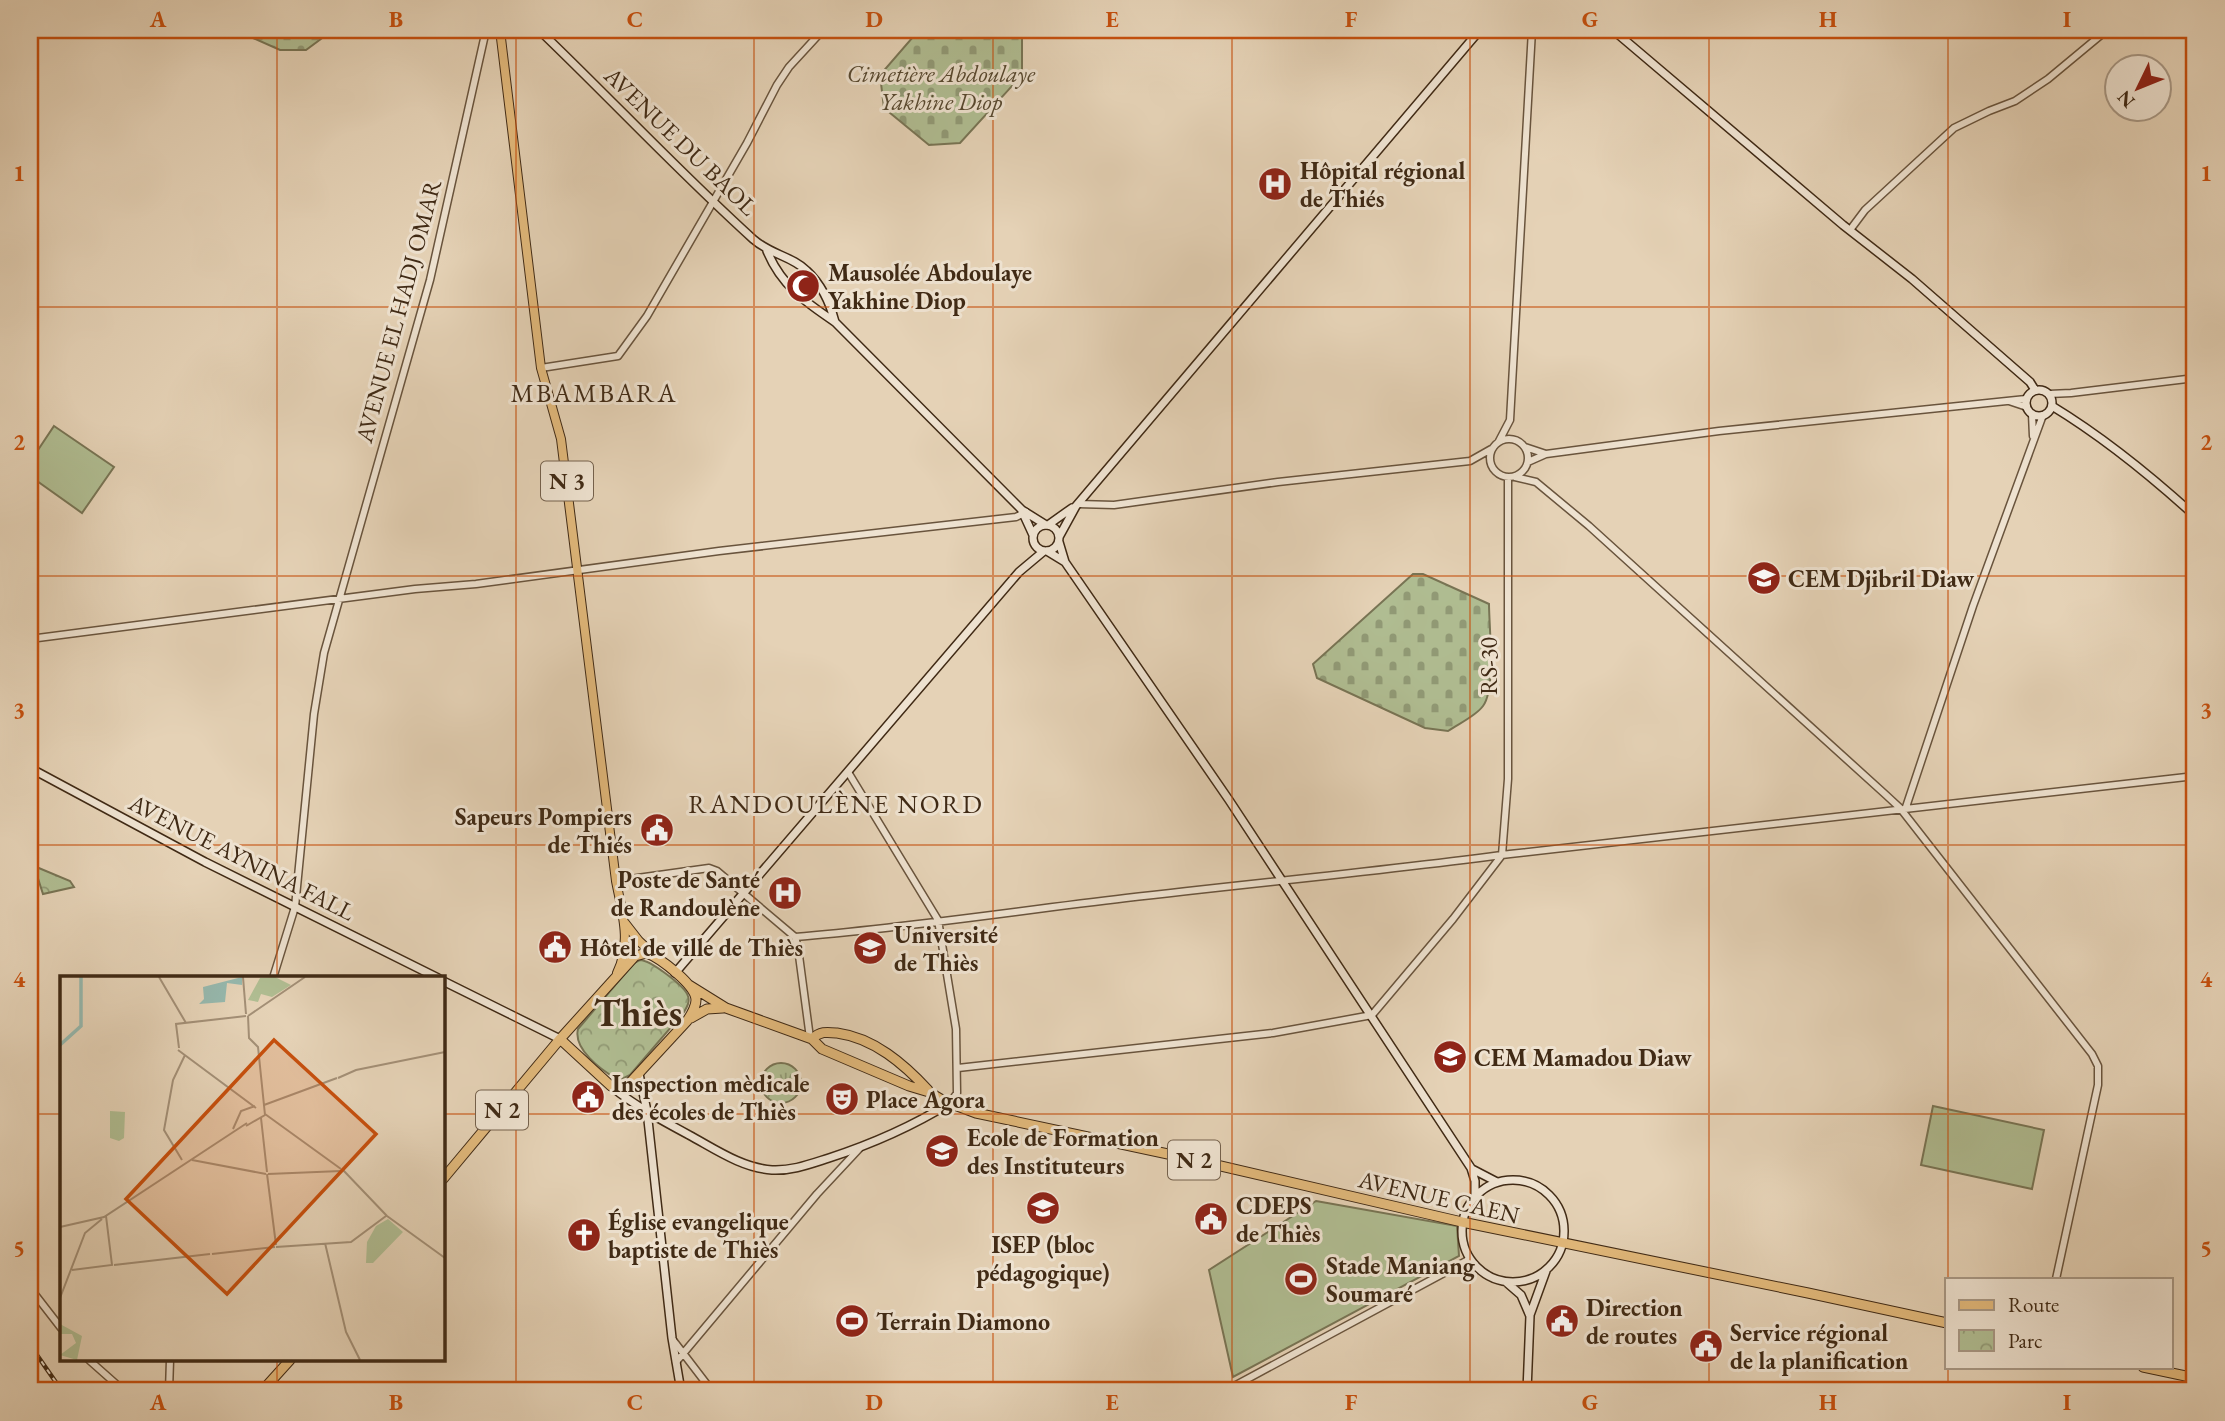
<svg xmlns="http://www.w3.org/2000/svg" width="2225" height="1421" font-family="'EB Garamond',serif">
<style>
.grass{fill:url(#grass-tufts);stroke:#787454;stroke-width:2}
.cemetery{fill:url(#cemetery-stones);stroke:#787454;stroke-width:2}
.park{fill:url(#park-crowns);stroke:#787454;stroke-width:2}
.pitch{fill:#b0bd92;stroke:#787454;stroke-width:2}
.lines{fill:none;stroke-linecap:round;stroke-linejoin:round}
.tertiary-casing{stroke:#69543d;stroke-width:9}
.secondary-casing{stroke:#402a15;stroke-width:10}
.primary-casing{stroke:#402a15;stroke-width:10}
.trunk-casing{stroke:#402a15;stroke-width:11}
.tertiary{stroke:#eee2d0;stroke-width:6}
.secondary{stroke:#eee2d0;stroke-width:7}
.primary{stroke:#e2b97b;stroke-width:8}
.trunk{stroke:#e2b97b;stroke-width:9}
.rail-casing{stroke:#402a15;stroke-width:4.5}
.rail{stroke:#eee2d0;stroke-width:2;stroke-dasharray:5;stroke-linecap:butt}
.grid{fill:none;stroke:#c6500e;stroke-width:2;stroke-opacity:0.55}
.labels{text-anchor:middle;dominant-baseline:central;stroke-width:6;stroke-linejoin:round;paint-order:stroke}
.shield{fill:#eee2d0;stroke:#74614d;stroke-width:2}
.shield-label{font-size:23px;font-weight:bold;fill:#402a15}
.park-label{font-size:24px;font-style:italic;fill:#56472e;stroke:#eee2d0}
.street-label{font-size:24px;fill:#402a15;stroke:#eee2d0}
.poi-label{font-size:24px;font-weight:bold;fill:#402a15;stroke:#eee2d0;text-anchor:start}
.neighbourhood-label{font-size:26px;letter-spacing:2px;fill:#402a15;stroke:#eee2d0}
.town-label{font-size:38px;font-weight:bold;fill:#402a15;stroke:#eee2d0}
.inset-river{fill:none;stroke:#96b8ad;stroke-width:3.5}
.inset-road{fill:none;stroke:#a38f76;stroke-width:2}
.view{fill:#c6500e;fill-opacity:0.15;stroke:#c6500e;stroke-width:3.5}
.inset-edge{fill:none;stroke:#402a15;stroke-width:3.5}
.neatline{fill:none;stroke:#c6500e;stroke-width:2.5}
.grid-label{font-size:23px;text-anchor:middle;font-weight:bold;fill:#c6500e}
</style>
<defs>
<pattern id="grass-tufts" width="24" height="20" patternUnits="userSpaceOnUse" patternTransform="scale(1.75)"><rect width="24" height="20" fill="#b0bd92"/><path d="M3 7l-1-3M5 7V3M7 7l1-3M15 17l-1-3M17 17v-4M19 17l1-3" fill="none" stroke="#919a76"/></pattern>
<pattern id="cemetery-stones" width="16" height="16" patternUnits="userSpaceOnUse" patternTransform="scale(1.75)"><rect width="16" height="16" fill="#b0bd92"/><path d="M2 7V4a2 2 0 0 1 4 0v3zM10 15v-3a2 2 0 0 1 4 0v3z" fill="#919a76"/></pattern>
<pattern id="park-crowns" width="20" height="18" patternUnits="userSpaceOnUse" patternTransform="scale(1.75)"><rect width="20" height="18" fill="#b0bd92"/><path d="M2 6a3 3 0 1 1 6 0M12 15a3 3 0 1 1 6 0" fill="none" stroke="#919a76"/></pattern>
</defs>
<rect width="100%" height="100%" fill="#e5d2b6"/>
<filter id="stains"><feTurbulence type="fractalNoise" baseFrequency=".00286" numOctaves="4"/><feColorMatrix values="0 0 0 0 .2 0 0 0 0 .09 0 0 0 0 .02 0 0 0 .5 -.17"/></filter>
<radialGradient id="worn" r=".72"><stop offset=".6" stop-color="#630" stop-opacity="0"/><stop offset="1" stop-color="#630" stop-opacity=".3"/></radialGradient>
<path class="grass" d="M761 1083a20 20 0 1 1 40 0a20 20 0 1 1-40 0Z"/>
<path class="cemetery" d="M235 30H333L306 50H280Z
M919 30H1016L1022 35V75L960 143 929 145 884 108 880 75Z
M1413 574H1423L1489 604C1489 626 1496 689 1483 706 1476 716 1458 724 1448 731L1425 728 1317 678 1313 664Z"/>
<path class="park" d="M34 866 70 881 74 887 43 894Z
M640 960C650 960 685 986 688 996 690 1002 687 1007 684 1012L630 1075 622 1079H617C601 1070 573 1049 578 1029L634 963Z"/>
<path class="pitch" d="M54 426 114 467 82 513 30 476V462Z
M1933 1106 2044 1130 2032 1189 1921 1165Z
M1316 1201 1457 1226 1459 1256 1233 1377 1209 1270Z"/>
<g class="lines">
<g class="tertiary-casing">
<path id="tertiary" d="M1850 230 1865 210 1954 128 1989 111 2015 101 2048 79 2107 30
M541 368 618 356 647 316 747 143 777 85 789 67 823 30
M2049 394 2071 393 2195 378
M2009 401 2027 407
M2032 414 2033 436
M1490 458a19 19 0 1 1 38 0a19 19 0 1 1-38 0Z
M1499 441 1510 420 1532 30
M1525 447 1546 454
M1528 462 1546 454 1719 431 2026 399
M1515 477 1536 482 1589 526 1886 795 1900 808 2092 1054 2098 1066V1085L2056 1279
M1078 504 1114 505 1278 482 1470 461 1493 448
M30 639 415 589 476 584 719 551 1016 517 1026 512
M848 772 938 920 956 1029 957 1093 950 1103
M1906 807 1973 606 2043 415
M616 881 709 868 717 871 795 937 798 948 810 1038
M795 937C905 928 1016 911 1126 898 1254 883 1382 871 1510 854L2195 776
M273 978 295 907 314 714 324 653 430 280 486 30
M958 1068 1273 1033 1372 1015 1453 919 1502 855 1508 779V478
M30 1288 61 1328
M673 1340 712 1391
M89 1360 124 1391
M676 1362 817 1194 859 1149
M169 1391 170 1360
M1225 1391 1470 1259"/>
</g>
<g class="secondary-casing">
<path id="secondary" d="M539 30C611 99 679 172 753 239 771 255 792 256 807 271 822 285 830 303 835 322
M1613 30 1843 225 1912 279 2030 382 2035 390
M767 251C781 285 805 302 835 322L1022 510 1046 525
M2026 403a13 13 0 1 1 26 0a13 13 0 1 1-26 0Z
M2052 406C2103 437 2151 476 2195 516
M1022 511 1033 535
M1033 538a13 13 0 1 1 26 0a13 13 0 1 1-26 0Z
M1048 525 1072 508
M1059 537 1076 506 1480 30
M1059 542 1065 562
M1047 551 1065 562 1229 800 1471 1168 1475 1181V1196
M30 768 205 862 438 978
M675 973 1019 572 1044 551
M443 981 560 1039
M639 1074 647 1111 672 1338 681 1391
M612 1087C635 1106 663 1121 689 1135 715 1149 742 1168 772 1170 792 1171 810 1164 829 1158 872 1144 911 1127 950 1103
M1472 1169 1497 1182
M1462 1231a51 51 0 1 1 102 0a51 51 0 1 1-102 0Z
M1506 1282 1521 1295 1530 1316 1527 1391
M1530 1315 1546 1271"/>
</g>
<g class="primary-casing">
<path id="primary" d="M500 30 541 368 561 439 616 881C622 912 632 943 617 973
M625 923 639 941 654 955"/>
</g>
<g class="trunk-casing">
<path id="trunk" d="M689 985 726 1008 812 1039 822 1049 909 1086 929 1092 944 1101 976 1113 1182 1157 1462 1222 1808 1293 1947 1323
M691 1018 707 1009 723 1008
M812 1039C820 1031 827 1032 837 1033 874 1038 904 1064 928 1090
M443 1179 560 1039 635 956 647 953C660 958 696 985 696 1000 696 1007 691 1015 687 1021L626 1087 621 1088 611 1086 560 1039
M2143 1367 2195 1378
M262 1391 290 1360"/>
</g>
<use href="#tertiary" class="tertiary"/>
<use href="#secondary" class="secondary"/>
<use href="#primary" class="primary"/>
<use href="#trunk" class="trunk"/>
<g class="rail-casing">
<path id="rail" d="M30 1345 62 1391"/>
</g>
<use href="#rail" class="rail"/>
</g>
<path class="grid" d="M277 30V978M516 30V1391M754 30V1391M993 30V1391M1232 30V1391M1470 30V1391M1709 30V1391M1948 30V1279M30 307H2195M30 576H2195M30 845H2195M30 1114H61M443 1114H2195M277 1360V1391M1948 1367V1391"/>
<defs>
<g id="hospital-disc" transform="scale(1.75)"><circle r="9.5" fill="#8f2418" stroke="#eee2d0"/><path d="M-5-5h3v3.5h4V-5h3V5h-3V1.5h-4V5h-3Z" fill="#fff"/></g>
<g id="mosque-disc" transform="scale(1.75)"><circle r="9.5" fill="#8f2418" stroke="#eee2d0"/><path d="M3.5-4.9A6 6 0 1 0 3.5 4.9A5 5 0 1 1 3.5-4.9Z" fill="#fff"/></g>
<g id="school-disc" transform="scale(1.75)"><circle r="9.5" fill="#8f2418" stroke="#eee2d0"/><path d="M0-5L7-2L0 1L-7-2ZM-4 1L0 2.5L4 1V4Q0 6-4 4Z" fill="#fff"/></g>
<g id="civic-disc" transform="scale(1.75)"><circle r="9.5" fill="#8f2418" stroke="#eee2d0"/><path d="M-.6-6.5H3V-4.5H.6V-3L4-1V1h2V6H-6V1h2V-1L-.6-3ZM-1.2 2.5V6h2.4V2.5Z" fill="#fff"/></g>
<g id="university-disc" transform="scale(1.75)"><circle r="9.5" fill="#8f2418" stroke="#eee2d0"/><path d="M0-5L7-2L0 1L-7-2ZM-4 1L0 2.5L4 1V4Q0 6-4 4Z" fill="#fff"/></g>
<g id="theatre-disc" transform="scale(1.75)"><circle r="9.5" fill="#8f2418" stroke="#eee2d0"/><path d="M-5-5.5Q0-4 5-5.5V0Q5 5 0 6Q-5 5-5 0ZM-3.3-2.5H-1v1.5H-3.3ZM1-2.5H3.3v1.5H1ZM-2.8 1Q0 5.5 2.8 1Z" fill="#fff"/></g>
<g id="church-disc" transform="scale(1.75)"><circle r="9.5" fill="#8f2418" stroke="#eee2d0"/><path d="M-1.2-6h2.4v3.5h3.3v2.4h-3.3V6h-2.4V-.1h-3.3v-2.4h3.3Z" fill="#fff"/></g>
<g id="stadium-disc" transform="scale(1.75)"><circle r="9.5" fill="#8f2418" stroke="#eee2d0"/><path d="M0-5a6.5 5 0 1 0 0 10a6.5 5 0 1 0 0-10ZM-3.5-1.8h7v3.6h-7Z" fill="#fff"/></g>
</defs>
<g fill-rule="evenodd">
<use href="#hospital-disc" x="1275" y="184"/>
<use href="#mosque-disc" x="803" y="286"/>
<use href="#school-disc" x="1764" y="578"/>
<use href="#civic-disc" x="657" y="830"/>
<use href="#hospital-disc" x="785" y="893"/>
<use href="#civic-disc" x="555" y="947"/>
<use href="#university-disc" x="870" y="948"/>
<use href="#school-disc" x="1450" y="1057"/>
<use href="#civic-disc" x="588" y="1097"/>
<use href="#theatre-disc" x="842" y="1099"/>
<use href="#university-disc" x="942" y="1151"/>
<use href="#university-disc" x="1043" y="1208"/>
<use href="#civic-disc" x="1211" y="1219"/>
<use href="#church-disc" x="584" y="1235"/>
<use href="#stadium-disc" x="1301" y="1279"/>
<use href="#stadium-disc" x="852" y="1321"/>
<use href="#civic-disc" x="1562" y="1321"/>
<use href="#civic-disc" x="1706" y="1346"/>
</g>
<g class="labels">
<g class="shield">
<rect x="541" y="461.5" width="52" height="39" rx="5"/>
<rect x="476" y="1090.5" width="52" height="39" rx="5"/>
<rect x="1168" y="1140.5" width="52" height="39" rx="5"/>
</g>
<g class="shield-label">
<text x="567" y="481">N 3</text>
<text x="502" y="1110">N 2</text>
<text x="1194" y="1160">N 2</text>
</g>
<g class="park-label">
<text x="941" y="73">Cimetière Abdoulaye<tspan x="941" dy="28">Yakhine Diop</tspan></text>
</g>
<g class="street-label">
<text transform="translate(681 141) rotate(44)">AVENUE DU BAOL</text>
<text transform="translate(398 311) rotate(-75)">AVENUE EL HADJ OMAR</text>
<text transform="translate(1488 666) rotate(-90)">RS-30</text>
<text transform="translate(242 857) rotate(27)">AVENUE AYNINA FALL</text>
<text transform="translate(1439 1197) rotate(13)">AVENUE CAEN</text>
</g>
<g class="poi-label">
<text x="1300" y="170">Hôpital régional<tspan x="1300" dy="28">de Thiés</tspan></text>
<text x="828" y="272">Mausolée Abdoulaye<tspan x="828" dy="28">Yakhine Diop</tspan></text>
<text x="1788" y="578">CEM Djibril Diaw</text>
<text x="632" y="816" text-anchor="end">Sapeurs Pompiers<tspan x="632" dy="28">de Thiés</tspan></text>
<text x="760" y="879" text-anchor="end">Poste de Santé<tspan x="760" dy="28">de Randoulène</tspan></text>
<text x="894" y="934">Université<tspan x="894" dy="28">de Thiès</tspan></text>
<text x="580" y="947">Hôtel de ville de Thiès</text>
<text x="1474" y="1057">CEM Mamadou Diaw</text>
<text x="612" y="1083">Inspection mèdicale<tspan x="612" dy="28">des écoles de Thiès</tspan></text>
<text x="866" y="1099">Place Agora</text>
<text x="967" y="1137">Ecole de Formation<tspan x="967" dy="28">des Instituteurs</tspan></text>
<text x="1236" y="1205">CDEPS<tspan x="1236" dy="28">de Thiès</tspan></text>
<text x="608" y="1221">Église evangelique<tspan x="608" dy="28">baptiste de Thiès</tspan></text>
<text x="1043" y="1244" text-anchor="middle">ISEP (bloc<tspan x="1043" dy="28">pédagogique)</tspan></text>
<text x="1326" y="1265">Stade Maniang<tspan x="1326" dy="28">Soumaré</tspan></text>
<text x="1586" y="1307">Direction<tspan x="1586" dy="28">de routes</tspan></text>
<text x="876" y="1321">Terrain Diamono</text>
<text x="1730" y="1332">Service régional<tspan x="1730" dy="28">de la planification</tspan></text>
</g>
<g class="neighbourhood-label">
<text x="594" y="393">MBAMBARA</text>
<text x="836" y="804">RANDOULÈNE NORD</text>
</g>
<g class="town-label">
<text x="638" y="1012">Thiès</text>
</g>
</g>
<g transform="translate(60 976)">
<rect width="385" height="385" fill="#e5d2b6"/>
<path d="M0 348 22 360 17 384 0 379 16 367 12 358H0Z" fill="#b0bd92"/>
<path d="M215 1 231 9 212 21 201 18 198 26 188 24 200 2Z" fill="#b0bd92"/>
<path d="M50 135 65 136 64 162 59 165 50 162ZM328 243 343 256 313 287H306L307 266 316 250Z" fill="#b0bd92"/>
<path d="M182 1V9L167 7 165 26 139 28 144 23 143 11Z" fill="#96b8ad"/>
<path class="inset-river" d="M0 69 21 50V1"/>
<path class="inset-road" d="M99 1 126 47M183 1 186 38M188 40 245 1M119 72 116 48 186 40M118 74 196 132M278 102 296 94 385 76M204 129 277 102M205 138 281 193M201 142 207 196M186 150 205 139 198 71 189 62 188 40M173 153 181 135 195 130M122 184 104 154 113 104 125 79M132 184 206 198M283 194 327 240M207 198 216 269M208 198 281 195M327 240 385 282M0 251 44 241 187 147M265 267 286 356 300 384M216 271 291 266 326 240M152 278 215 271M54 289 150 278M12 294 52 289 46 240M0 322 25 257 42 243"/>
<path class="view" d="M214 64 316 158 167 318 66 223Z"/>
<rect width="385" height="385" class="inset-edge"/>
</g>
<rect width="2225" height="1421" fill="none" stroke="#e5d2b6" stroke-width="77"/>
<rect x="1945" y="1278" width="228" height="91" fill="#eee2d0" stroke="#a89885" stroke-width="2"/>
<rect x="1959" y="1300" width="35" height="10" fill="#e2b97b" stroke="#a89885" stroke-width="2"/>
<text x="2008" y="1312" font-size="21" fill="#402a15">Route</text>
<rect x="1959" y="1330" width="35" height="21" fill="url(#park-crowns)" stroke="#a89885" stroke-width="2"/>
<text x="2008" y="1348" font-size="21" fill="#402a15">Parc</text>
<g transform="translate(2138 88) rotate(227)"><circle r="33" fill="#eee2d0" stroke="#a89885" stroke-width="2"/>
<path d="M0-5L12 26L0 18L-12 26Z" fill="#8f2418"/>
<text y="-10" font-size="19" font-weight="bold" text-anchor="middle" fill="#402a15">N</text>
</g>
<rect x="38" y="38" width="2148" height="1344" class="neatline"/>
<g class="grid-label">
<text x="158" y="27">A</text>
<text x="396" y="27">B</text>
<text x="635" y="27">C</text>
<text x="874" y="27">D</text>
<text x="1112" y="27">E</text>
<text x="1351" y="27">F</text>
<text x="1590" y="27">G</text>
<text x="1828" y="27">H</text>
<text x="2067" y="27">I</text>
<text x="19" y="181">1</text>
<text x="2206" y="181">1</text>
<text x="19" y="450">2</text>
<text x="2206" y="450">2</text>
<text x="19" y="718">3</text>
<text x="2206" y="718">3</text>
<text x="19" y="987">4</text>
<text x="2206" y="987">4</text>
<text x="19" y="1256">5</text>
<text x="2206" y="1256">5</text>
<text x="158" y="1410">A</text>
<text x="396" y="1410">B</text>
<text x="635" y="1410">C</text>
<text x="874" y="1410">D</text>
<text x="1112" y="1410">E</text>
<text x="1351" y="1410">F</text>
<text x="1590" y="1410">G</text>
<text x="1828" y="1410">H</text>
<text x="2067" y="1410">I</text>
</g>
<rect width="100%" height="100%" filter="url(#stains)"/>
<rect width="100%" height="100%" fill="url(#worn)"/>
</svg>
